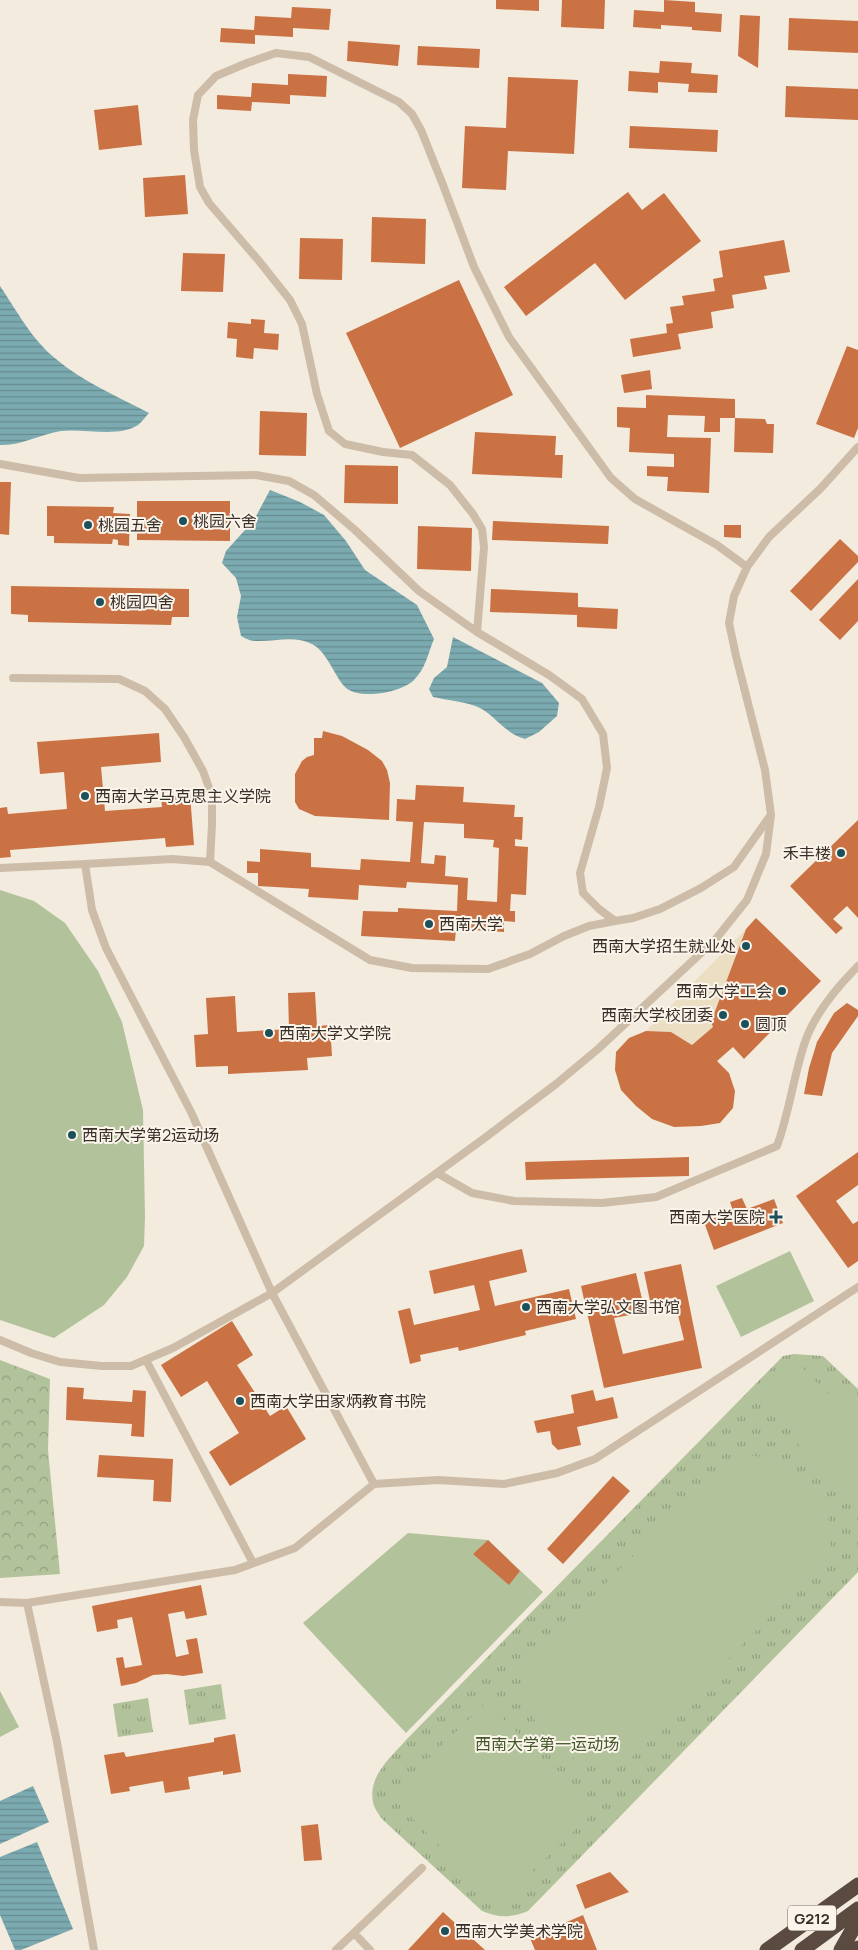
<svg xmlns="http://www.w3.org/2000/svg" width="858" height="1950" font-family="Manrope,'Noto Sans SC',sans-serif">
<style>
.grass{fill:url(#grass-tufts)}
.forest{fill:url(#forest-crowns)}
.garden{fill:#b2c39c}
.plaza{fill:#ecdec3}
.water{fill:url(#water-rules)}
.building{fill:#ca7244;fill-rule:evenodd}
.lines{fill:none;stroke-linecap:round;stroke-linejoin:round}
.lane{stroke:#ccbca8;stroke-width:8}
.highway{stroke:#5a4a3f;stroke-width:15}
.poi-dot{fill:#1c515c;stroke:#faf4ea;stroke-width:2}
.labels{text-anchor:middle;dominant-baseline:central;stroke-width:4;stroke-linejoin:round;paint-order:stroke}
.shield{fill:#faf4ea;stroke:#736a63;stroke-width:1}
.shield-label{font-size:15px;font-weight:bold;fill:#392f29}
.poi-label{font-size:16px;fill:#392f29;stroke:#faf4ea;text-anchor:start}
.park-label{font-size:16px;fill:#43582b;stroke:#faf4ea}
</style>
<defs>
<pattern id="grass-tufts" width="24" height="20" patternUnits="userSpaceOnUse" patternTransform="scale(1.25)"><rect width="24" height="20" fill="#b2c39c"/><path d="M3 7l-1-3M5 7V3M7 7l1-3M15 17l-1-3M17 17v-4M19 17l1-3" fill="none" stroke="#929f7f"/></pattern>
<pattern id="forest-crowns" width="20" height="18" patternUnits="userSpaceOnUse" patternTransform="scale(1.25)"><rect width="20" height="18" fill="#b2c39c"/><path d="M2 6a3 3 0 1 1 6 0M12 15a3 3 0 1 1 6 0" fill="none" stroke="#929f7f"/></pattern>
<pattern id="water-rules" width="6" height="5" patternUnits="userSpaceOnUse" patternTransform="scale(1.25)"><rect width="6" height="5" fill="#7baab1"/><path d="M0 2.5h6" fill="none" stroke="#668b90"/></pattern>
</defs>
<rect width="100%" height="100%" fill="#f3ebdd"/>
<path class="grass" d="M794 1354 823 1356 858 1389V1572L528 1911C511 1918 499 1918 482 1911L383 1820C379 1815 374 1808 373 1802 368 1776 390 1758 406 1740L783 1356Z
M221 1684 226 1719 189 1725 184 1690Z
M148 1698 153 1732 118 1737 113 1704Z"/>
<path class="forest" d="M0 1360 50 1379 48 1450 60 1574 0 1578Z"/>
<path class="garden" d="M0 890 34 901 65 923 98 971 122 1022 143 1110 145 1217 144 1246 127 1277 104 1305 54 1338 0 1320Z
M790 1251 814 1301 741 1337 716 1286Z
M797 1362 828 1394 840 1384 858 1402V1495L853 1500 789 1435 796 1428 764 1395Z
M746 1455C759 1456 772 1458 784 1465 811 1479 837 1516 830 1548 829 1554 824 1560 821 1565L651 1737C641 1751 626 1765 608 1766 565 1769 516 1716 525 1673 526 1667 531 1661 534 1656L717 1471 731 1460Z
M408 1533 488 1540 543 1592 406 1733 303 1623Z
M0 1691 19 1727 0 1737Z
M487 1702 594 1812 497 1905 390 1795Z"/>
<path class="plaza" d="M746 929 711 1022 713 1027 692 1045 671 1032 646 1031Z"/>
<path class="water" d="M0 286C17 311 32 340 56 359 83 382 117 396 149 413 146 416 142 422 138 425 118 438 84 428 61 431 40 434 22 446 0 445Z
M270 490 300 502 324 515 346 541 365 570 417 605 434 639C428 653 426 668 414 680 401 693 357 701 344 686 333 673 327 652 312 644 294 635 274 642 255 641 250 641 245 638 241 636L237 617 241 596 236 578 222 563 226 551 254 520Z
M453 637 542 683 559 703 557 716 539 732 525 739C503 732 498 718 480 708 469 702 446 700 433 697L429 689 434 678 447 667Z
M33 1786 49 1822 0 1844V1801Z
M37 1842 73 1929 21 1950H15L0 1915V1857Z"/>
<path class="building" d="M496 0H539V11L496 9Z
M562 0H605L604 29 561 27Z
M664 0 695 2V12L722 14 721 32 692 30V27L661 25V29L633 27 634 10 664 12Z
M292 7 331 9 329 30 293 28V37L255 35V44L220 42 221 28 254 30 255 16 291 18Z
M740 15 760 16 758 68 738 56Z
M789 18 858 21V53L788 50Z
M348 41 400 45 398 66 347 61Z
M418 46 480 49 479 68 417 65Z
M660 61 692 63 691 73 718 75 717 93 688 92 689 84 658 82V93L628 91 629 71 659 73Z
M288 74 327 76 326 97 290 95V104L252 102 251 111 217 109V95L251 97 252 83 288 85Z
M508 77 578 80 574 154 508 151 506 190 462 188 465 126 506 128Z
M786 86 858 89V120L785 117Z
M138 105 142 145 99 150 94 110Z
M630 126 718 130 717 152 629 148Z
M185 175 188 214 145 217 143 178Z
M628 192 642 210 664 193 701 241 625 300 595 263 526 316 504 287Z
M372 217 426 219 425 264 371 262Z
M300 238 343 239 342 280 299 279Z
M784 240 790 272 764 276 767 289 732 295 734 308 711 312 713 328 678 334 681 349 633 357 630 339 667 333 666 324 673 323 670 307 684 305 682 296 715 291 713 279 723 277 719 251Z
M183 253 225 254 223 292 181 291Z
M459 280 513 395 400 448 346 333Z
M251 319 265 320 264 333 279 334 278 350 254 348 253 359 236 357 237 339 227 338 228 322 251 324Z
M847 346 858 350V428L854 438 816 424Z
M650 370 652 389 624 393 621 375Z
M646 395 735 399V418L765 419 767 424H774L773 453 734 452 735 418H720V432H704L705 416 668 415 667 437 711 438 709 493 667 491 668 477 647 476V466L674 467V454L629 452 630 428 617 427V407L646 408Z
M260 411 307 413 306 456 259 455Z
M475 432 556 436 555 455H563L562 478 472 474Z
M345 465 398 466V504L344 503Z
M0 482H11L9 535 0 534Z
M137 501H230V541L137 540Z
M47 506 114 507 113 513 130 514 129 546 118 545V540L113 539 112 544 54 543V536H47Z
M493 521 609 526 608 544 492 540Z
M724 525H741V538L724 537Z
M418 526 472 528 471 571 417 569Z
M840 539 858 556V562L811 611 790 591Z
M858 579V621L840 640 819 620Z
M11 586 189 589V617H172L171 625 28 622V615L11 614Z
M491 589 578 593V607L618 609 617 629 577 627V615L490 612Z
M323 731 342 736 368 750 382 761 387 770 390 783 389 820 315 816 299 809 295 802V774L302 761 307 757 314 755V738H322Z
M159 733 161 762 101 767 105 811 162 807 161 797 190 795 194 845 166 847 165 838 10 850 11 857 0 858V808L7 807 8 814 67 809 64 772 40 774 37 742Z
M416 785 464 787 463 802 515 805 514 817H523L522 840 515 839V846L528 847 526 895 511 894 510 911H515V922L504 921V932L456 929 455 941 361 936 363 911 398 912V908L457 911 458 885 407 882 406 888 359 885 358 900 308 897 309 889 258 886V873H247V861L260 862V849L311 853V867L360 870 361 859 410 862 413 822 396 821 397 799 415 800ZM424 822 464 824V838L494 840 493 847 499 848 497 902 467 900 468 878 445 876 446 856 435 855 434 864 421 863Z
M858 820V918L847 906 833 919 843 928 836 934 790 886Z
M756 918 821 981 744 1059 733 1047 717 1061 729 1073 735 1091 733 1108 720 1123 701 1126 674 1127 652 1119 636 1106 621 1090 615 1070 616 1052 629 1038 646 1031 671 1032 692 1045 713 1027 711 1022 746 929Z
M315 992 317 1026 330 1025 332 1056 307 1058 308 1070 228 1074V1066L196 1067 194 1035 208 1034 206 998 235 996 237 1032 289 1029 288 993Z
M847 1003 858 1010V1016L832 1053 822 1096 804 1094 809 1068 817 1042 834 1013Z
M858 1152V1185L836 1201 853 1224 858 1221V1261L848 1268 796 1196Z
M689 1157V1176L526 1180 525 1162Z
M742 1198 747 1209 774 1199 783 1223 714 1250 704 1222 733 1211 730 1202Z
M522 1249 527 1272 489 1281 495 1306 569 1289 576 1319 525 1331 526 1335 459 1351 458 1347 420 1355 421 1361 410 1364 398 1311 410 1308 414 1325 480 1310 474 1285 434 1294 429 1271Z
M681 1264 702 1368 604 1388 581 1286 636 1273 645 1312 614 1318 623 1354 684 1340 674 1298 650 1301 644 1272Z
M232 1321 253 1355 237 1365 270 1416 286 1406 306 1439 230 1486 209 1452 239 1433 207 1381 181 1397 161 1365Z
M67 1387 84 1388 83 1399 132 1402 133 1390 146 1391 144 1437 131 1436 132 1424 66 1420Z
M593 1390 596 1401 613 1397 618 1418 577 1427 581 1445 558 1450 552 1444 550 1431 537 1433 534 1421 574 1413 571 1395Z
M99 1455 173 1459 171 1502 153 1501 154 1480 97 1477Z
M613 1476 630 1491 563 1564 547 1549Z
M488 1540 520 1571 509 1585 473 1554Z
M201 1585 207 1615 186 1619 184 1611 168 1614 176 1657 189 1654 186 1640 197 1638 203 1673 183 1676 167 1674 153 1675 136 1683 121 1686 116 1658 123 1657 125 1668 142 1665 132 1617 117 1620 118 1628 97 1632 92 1606Z
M235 1734 241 1772 223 1775V1771L188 1777 190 1789 165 1793 163 1781 129 1787 130 1791 111 1794 104 1755 124 1752 126 1757 214 1742V1738Z
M318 1824 322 1860 304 1861 301 1826Z
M610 1872 629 1892 585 1909 576 1885Z
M443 1912 485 1950H408Z
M583 1915 597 1950H535L530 1938Z"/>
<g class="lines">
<path class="lane" d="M0 464 79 478 256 475 289 481 314 495 355 530 419 591 477 632 549 675 582 699 603 734 607 768 599 807 580 873 583 893 599 909 615 921 633 918 660 909 701 888 734 867 770 816
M477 632 484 547 482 529 473 514 450 485 412 455 383 452 345 444 329 431 317 394 302 324 290 300 259 261 209 203 200 187 194 150 193 120 198 95 216 76 247 63 276 53 309 57 399 102 412 114 421 130 443 185 474 267 509 337 611 478 635 499 717 545 747 567
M13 678 119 679 145 691 165 709 184 737 203 771 212 796V824L210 862
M85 864 172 859 210 862 370 960 412 968 488 969 530 954 564 936 589 926 615 921
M0 868 85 864 92 910 106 948 191 1112 272 1293 374 1484
M437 1173 472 1193 514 1201 602 1203 656 1197 777 1146C789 1113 793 1079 804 1045 813 1016 837 987 858 966
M0 1340 31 1353 60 1362 102 1366H131L173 1348 272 1293 486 1137 556 1084 598 1049 715 940 747 900 766 854 771 815 765 770 736 656 729 623 734 596 747 567 769 537 821 488 858 447
M146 1360 253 1563
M0 1602 27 1603 235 1570 295 1548 374 1484 438 1480 504 1484 557 1473 595 1459 858 1287
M27 1603 57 1742 94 1950
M354 1933 370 1950
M336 1950 422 1868"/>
<path class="highway" d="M767 1950 858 1885
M802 1950 858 1909
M841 1950 858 1920
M857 1950 858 1948"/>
</g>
<g class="poi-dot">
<circle cx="183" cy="521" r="5"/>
<circle cx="88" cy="525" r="5"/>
<circle cx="100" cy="602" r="5"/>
<circle cx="85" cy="796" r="5"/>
<circle cx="841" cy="853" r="5"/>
<circle cx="429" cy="924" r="5"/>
<circle cx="746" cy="946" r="5"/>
<circle cx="782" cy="991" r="5"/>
<circle cx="723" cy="1015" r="5"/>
<circle cx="745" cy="1024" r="5"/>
<circle cx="269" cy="1033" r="5"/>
<circle cx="72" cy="1135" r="5"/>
<path d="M773.5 1209.5h5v5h5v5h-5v5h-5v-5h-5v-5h5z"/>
<circle cx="526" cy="1307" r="5"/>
<circle cx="240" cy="1401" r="5"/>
<circle cx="445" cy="1931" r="5"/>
</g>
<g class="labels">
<rect class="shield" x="788" y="1905.5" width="48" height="25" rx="4"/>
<g class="shield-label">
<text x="812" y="1918">G212</text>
</g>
<g class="poi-label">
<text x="193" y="521">桃园六舍</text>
<text x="98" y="525">桃园五舍</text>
<text x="110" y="602">桃园四舍</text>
<text x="95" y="796">西南大学马克思主义学院</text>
<text x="831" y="853" text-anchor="end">禾丰楼</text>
<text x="439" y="924">西南大学</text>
<text x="736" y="946" text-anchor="end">西南大学招生就业处</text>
<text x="772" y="991" text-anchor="end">西南大学工会</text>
<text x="713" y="1015" text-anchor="end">西南大学校团委</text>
<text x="755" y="1024">圆顶</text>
<text x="279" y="1033">西南大学文学院</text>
<text x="82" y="1135">西南大学第2运动场</text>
<text x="765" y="1217" text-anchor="end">西南大学医院</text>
<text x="536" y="1307">西南大学弘文图书馆</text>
<text x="250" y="1401">西南大学田家炳教育书院</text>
<text x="455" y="1931">西南大学美术学院</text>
</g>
<g class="park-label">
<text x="547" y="1744">西南大学第一运动场</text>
</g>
</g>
</svg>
